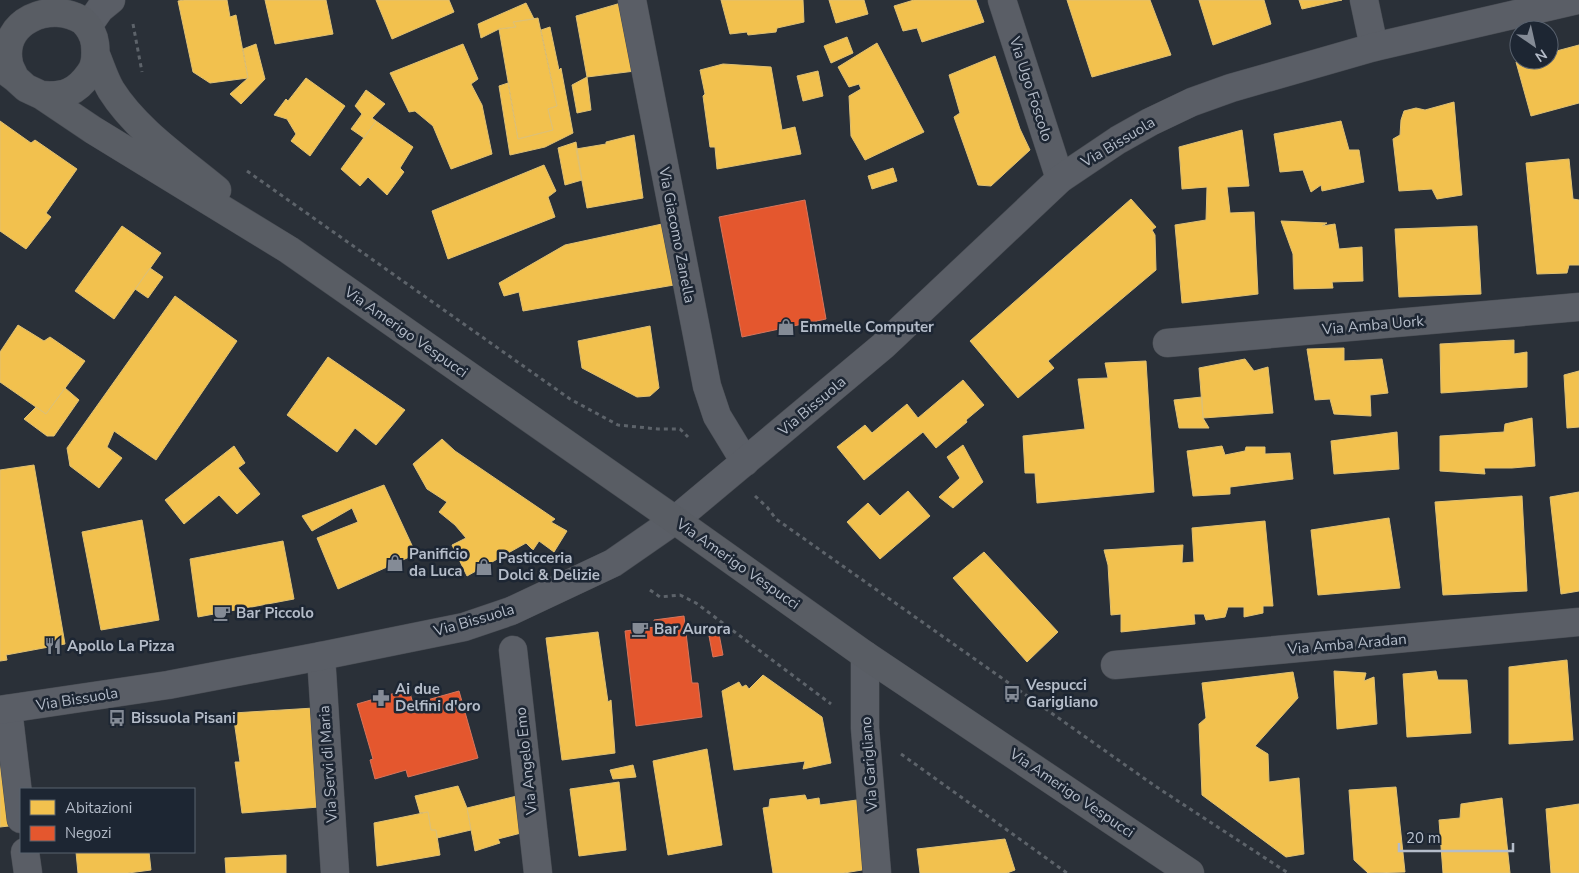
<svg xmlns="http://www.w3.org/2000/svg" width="1579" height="873" font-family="'Nunito Sans',sans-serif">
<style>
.homes{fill:#f2c14e;stroke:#dfc073}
.shops{fill:#e4572e;stroke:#d6755c}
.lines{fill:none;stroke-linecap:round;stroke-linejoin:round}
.minor-casing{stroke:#484c53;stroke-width:29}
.tertiary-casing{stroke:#484c53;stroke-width:29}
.secondary-casing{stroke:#484c53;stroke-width:29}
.path{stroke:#5d636a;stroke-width:3;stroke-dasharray:4 4;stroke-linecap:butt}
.minor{stroke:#5a5e66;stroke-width:28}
.tertiary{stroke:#5a5e66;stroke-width:28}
.secondary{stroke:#595d64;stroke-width:28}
.labels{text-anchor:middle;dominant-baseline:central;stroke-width:5;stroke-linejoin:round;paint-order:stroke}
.street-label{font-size:15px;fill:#b4bcc9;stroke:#1d2633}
.poi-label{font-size:15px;font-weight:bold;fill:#b4bcc9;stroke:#1d2633;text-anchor:start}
</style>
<rect width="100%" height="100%" fill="#2a3038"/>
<path class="homes" d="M184 0H227L230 17 236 15 248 78 210 83 193 72 178 1Z
M265 0H326L333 34 275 44Z
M376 0H449L454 12 392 39Z
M721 0H803L804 22 777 28 776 32 748 35 747 32 730 34Z
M829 0H864L868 14 836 23Z
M914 0H976L984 22 922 42 917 28 903 31 894 6Z
M1067 0H1150L1171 55 1092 77Z
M1199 0H1264L1271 24 1213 45Z
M1299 0H1342L1302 9Z
M526 3 534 19 513 22 516 27 499 29 481 38 478 24Z
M621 3 635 71 587 77 576 16Z
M538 18 557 106 548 109 553 130 518 139 499 29 516 27 513 22Z
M550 27 559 70 561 68 573 133 545 147 510 155 499 86 508 83 518 139 553 130 548 109 557 106 541 30Z
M847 37 853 53 831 63 824 46Z
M877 43 924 132 865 160 851 136 849 96 861 89 859 84 849 87 838 67Z
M256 44 265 79 241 104 230 94 248 78 243 49Z
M463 44 478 79 471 84 482 105 492 154 451 169 433 126 415 111 409 112 390 73Z
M1579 45V103L1531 116 1516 62 1523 60H1549V53Z
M995 56 1020 129 1030 150 991 186 978 185 954 117 960 113 949 75Z
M723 64 771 67 782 130 795 127 801 154 717 169 715 147H710L703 96 705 94 700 70Z
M818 71 823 96 803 101 797 76Z
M587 77 591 110 577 113 572 85Z
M306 78 345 106 310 156 291 141 296 134 287 119 274 115 286 99 288 101Z
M366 90 385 104 372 118 376 121 364 138 351 129 362 114 355 106Z
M1454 102 1462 195 1437 199 1432 189 1399 191 1393 139 1400 135 1401 120 1404 111 1416 108 1425 110Z
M0 121 31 143 35 140 77 169 46 213 51 217 26 249 0 231Z
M376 121 413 147 400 168 404 172 387 195 368 177 360 186 341 169Z
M1341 121 1349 150H1359L1364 182 1322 191 1321 185 1311 192 1303 170 1280 172 1274 134Z
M1242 130 1249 186 1227 187 1230 213 1254 212 1258 294 1182 303 1175 225 1206 220 1207 187 1182 189 1179 147Z
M634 135 643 198 587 208 576 149 606 144V142Z
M576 142 582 180 565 185 558 148Z
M1569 159 1573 199 1579 200V265H1569L1567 273 1537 274 1526 163Z
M544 165 556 191 548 197 555 217 448 259 432 211Z
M893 168 897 181 872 189 868 176Z
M1131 199 1156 227 1152 230 1155 235 1156 270 1048 361 1054 368 1018 398 970 341Z
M1281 221 1327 223 1322 226 1335 224 1339 249 1362 247 1363 281 1332 282 1333 288 1294 289 1293 254Z
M662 224 674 285 523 311 519 292 504 296 499 283 565 245Z
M122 226 161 253 114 319 75 291Z
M1477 226 1481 294 1399 297 1395 229Z
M150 268 163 277 148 298 135 289Z
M175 296 237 341 156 460 114 431 107 447 122 458 99 488 70 466 67 448Z
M18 325 44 341 50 337 85 361 46 414 0 382V352Z
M650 326 659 388 650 396 637 397 582 368 578 341Z
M1514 340V354L1527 352V387L1441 393 1440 344Z
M1344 348V361L1382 359 1388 393 1370 395 1371 416 1334 414 1330 399 1315 400 1307 349Z
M328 357 405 410 376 445 355 428 337 452 287 415Z
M1245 359 1254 371 1268 367 1273 413 1203 418 1199 368Z
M1146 361 1154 492 1037 503 1035 473H1025L1023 436 1085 429 1078 379 1108 378 1105 363Z
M1579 371V427L1567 428 1564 375Z
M963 380 984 405 966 420 967 422 936 448 923 432 864 480 837 447 865 425 872 433 907 404 918 418Z
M65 388 79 400 54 436H47L24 419 36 407 46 414Z
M1202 397 1203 418 1209 428H1179L1174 400Z
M1532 418 1535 466 1512 468H1484L1485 474 1440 471V436L1504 432 1505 424Z
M1397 432 1399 469 1334 474 1331 441Z
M442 439 455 451 555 519 551 522 567 531 554 552 539 541 533 550 526 543 467 576 452 545 466 538 455 525 439 512 447 502 427 489 413 464Z
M963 445 983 482 953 508 939 497 960 478 947 457Z
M234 446 245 463 238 468 260 494 237 514 219 495 184 524 165 500Z
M1222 446 1225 455 1245 451 1246 447H1265V454L1290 453 1293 479 1230 487V494L1193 496 1187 451Z
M34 465 65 644 6 655 7 660 0 661V470Z
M384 485 416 554 338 589 317 538 358 522 352 508 312 531 302 516Z
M908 491 930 516 880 559 847 522 868 503 880 516Z
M1579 492V591L1561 594 1550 497Z
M1522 496 1527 591 1443 595 1435 502Z
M1389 518 1400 588 1318 595 1311 530Z
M142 520 159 620 101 630 82 532Z
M1265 521 1273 606H1263V613L1244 617V607H1228L1225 617 1206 620 1204 614H1194L1195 624 1121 632V614L1111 615 1108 565 1104 550 1183 545 1182 563 1194 562 1192 528Z
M283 541 294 599 198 617 190 559Z
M984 552 1058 632 1027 662 953 578Z
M598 632 608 702 611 700 615 753 562 760 546 638Z
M1567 660 1573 740 1509 744V667Z
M1334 671 1366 673 1364 681 1374 677 1377 724 1337 729Z
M1436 671 1438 680H1467L1471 733 1407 737 1403 674Z
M1293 672 1298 698 1255 746 1268 754 1269 782 1299 778 1304 854 1286 857 1202 795 1199 724 1206 718 1202 683Z
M763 675 822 717 831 763 803 769 805 761 734 770 722 691 739 682 742 687 746 685 749 689Z
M314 708 319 807 242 813 235 762H240L233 713Z
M707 749 722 845 668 855 653 761Z
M0 763H2L9 826 0 827Z
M633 765 636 777 613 779 610 770Z
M619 782 626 850 579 856 570 789Z
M458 786 467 808 471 830 437 838 436 830H431L428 812 420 813 415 796Z
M1396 787 1405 872 1368 873 1354 860 1349 790Z
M805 795 807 800 819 798 820 805 857 800 868 869 844 873H773L763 808 769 807 770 799Z
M517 796 525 832 498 839 500 843 475 851 467 808Z
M1502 798 1510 873H1443L1439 820 1460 818 1461 804Z
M1579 804V873H1551L1546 809Z
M428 812 431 830H436L440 855 377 866 374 823Z
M1005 839 1015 870 1007 873H920L917 849Z
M76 852H149L151 870 128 873H78Z
M286 855V873H226L225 858Z"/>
<path class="shops" d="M805 200 826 319 742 337 719 217Z
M684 616 692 683H698L702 717 636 726 625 631 655 627 654 620Z
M719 634 723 655 713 657 709 636Z
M409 689 413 704 459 691 478 758 408 777 406 770 375 779 370 760 373 759 357 704Z"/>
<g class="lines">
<g class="minor-casing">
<path id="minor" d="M632 0 707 386 717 416 745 462
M1002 0 1060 179
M1364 0 1374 47
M88 26 100 9 111 0
M1167 343 1579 307
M513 650 538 873
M865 655V728L877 873
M321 656 335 873
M1115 665 1579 622
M8 709 21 819
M25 852 28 873"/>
</g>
<g class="tertiary-casing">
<path id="tertiary" d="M0 710 168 685 321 656 464 627 511 611 613 563 675 520 883 346 1060 179 1118 140 1150 122 1192 102 1231 88 1374 47 1577 0"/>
</g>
<g class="secondary-casing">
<path id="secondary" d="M96 55C101 67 105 80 111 90 136 130 181 160 217 190
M0 67 15 78 26 88 41 95 93 130 289 250 675 520 865 655 1190 873
M15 78C13 73 10 68 9 64 0 21 51 0 83 21 89 27 94 35 95 44 96 54 96 65 90 73 76 93 63 97 41 95"/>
</g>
<path class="path" d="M133 24 142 72
M247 171 570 399 618 425 658 429H680L688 437
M755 496 767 507 776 519 1155 786 1288 873
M650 590 660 597 680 595 696 603 831 704
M901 754 1067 873"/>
<use href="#minor" class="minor"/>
<use href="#tertiary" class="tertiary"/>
<use href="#secondary" class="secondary"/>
</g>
<defs>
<g id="shop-bare" transform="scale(1.35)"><path d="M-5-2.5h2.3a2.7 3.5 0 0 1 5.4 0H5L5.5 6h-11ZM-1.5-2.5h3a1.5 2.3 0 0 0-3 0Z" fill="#848b96" stroke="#1d2633" stroke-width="2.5" paint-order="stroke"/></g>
<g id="cafe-bare" transform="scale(1.35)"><path d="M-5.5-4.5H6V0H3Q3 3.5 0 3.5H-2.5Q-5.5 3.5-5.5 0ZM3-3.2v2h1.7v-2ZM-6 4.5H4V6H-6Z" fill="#848b96" stroke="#1d2633" stroke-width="2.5" paint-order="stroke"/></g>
<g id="restaurant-bare" transform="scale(1.35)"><path d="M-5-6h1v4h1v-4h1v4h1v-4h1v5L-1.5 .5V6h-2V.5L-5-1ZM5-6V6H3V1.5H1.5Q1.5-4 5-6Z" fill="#848b96" stroke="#1d2633" stroke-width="2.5" paint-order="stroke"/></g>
<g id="bus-bare" transform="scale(1.35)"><path d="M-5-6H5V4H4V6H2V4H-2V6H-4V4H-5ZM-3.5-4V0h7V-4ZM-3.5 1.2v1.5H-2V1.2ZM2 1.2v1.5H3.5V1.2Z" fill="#848b96" stroke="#1d2633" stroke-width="2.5" paint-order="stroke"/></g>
<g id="pharmacy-bare" transform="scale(1.35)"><path d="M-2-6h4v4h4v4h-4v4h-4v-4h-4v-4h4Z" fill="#848b96" stroke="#1d2633" stroke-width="2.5" paint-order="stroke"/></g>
</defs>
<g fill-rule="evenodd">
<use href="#shop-bare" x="786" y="327"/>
<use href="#shop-bare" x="395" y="563"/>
<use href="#shop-bare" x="484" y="567"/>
<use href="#cafe-bare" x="222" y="613"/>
<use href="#cafe-bare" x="640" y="629"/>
<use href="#restaurant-bare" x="53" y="646"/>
<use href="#bus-bare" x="1012" y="694"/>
<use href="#pharmacy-bare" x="381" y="698"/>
<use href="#bus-bare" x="117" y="718"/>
</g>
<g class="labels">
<g class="street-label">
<text transform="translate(1031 89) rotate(72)">Via Ugo Foscolo</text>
<text transform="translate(1118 142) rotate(-31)">Via Bissuola</text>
<text transform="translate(677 235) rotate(79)">Via Giacomo Zanella</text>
<text transform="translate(1373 325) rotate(-5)">Via Amba Uork</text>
<text transform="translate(406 332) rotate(35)">Via Amerigo Vespucci</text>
<text transform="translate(812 406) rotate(-40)">Via Bissuola</text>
<text transform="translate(738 564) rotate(35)">Via Amerigo Vespucci</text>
<text transform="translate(474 620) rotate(-16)">Via Bissuola</text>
<text transform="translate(1347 644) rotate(-5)">Via Amba Aradan</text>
<text transform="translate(77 699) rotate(-9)">Via Bissuola</text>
<text transform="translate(526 761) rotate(-96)">Via Angelo Emo</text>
<text transform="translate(328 764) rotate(-94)">Via Servi di Maria</text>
<text transform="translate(869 764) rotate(-94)">Via Garigliano</text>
<text transform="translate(1072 793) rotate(34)">Via Amerigo Vespucci</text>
</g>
<g class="poi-label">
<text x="800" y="327">Emmelle Computer</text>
<text x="409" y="554">Panificio<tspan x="409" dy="17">da Luca</tspan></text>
<text x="498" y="558">Pasticceria<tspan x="498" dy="17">Dolci &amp; Delizie</tspan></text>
<text x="236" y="613">Bar Piccolo</text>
<text x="654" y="629">Bar Aurora</text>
<text x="67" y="646">Apollo La Pizza</text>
<text x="1026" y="685">Vespucci<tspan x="1026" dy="17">Garigliano</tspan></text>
<text x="395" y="689">Ai due<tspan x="395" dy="17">Delfini d'oro</tspan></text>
<text x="131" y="718">Bissuola Pisani</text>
</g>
</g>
<rect x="20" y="788" width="175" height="65" fill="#1d2633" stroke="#59626f"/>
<rect x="30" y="800" width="25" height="15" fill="#f2c14e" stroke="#59626f"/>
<text x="65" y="813" font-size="15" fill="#b4bcc9">Abitazioni</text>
<rect x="30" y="826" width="25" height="15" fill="#e4572e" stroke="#59626f"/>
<text x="65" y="838" font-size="15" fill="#b4bcc9">Negozi</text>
<g transform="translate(1534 45) rotate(146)"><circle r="24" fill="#1d2633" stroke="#59626f"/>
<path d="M0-4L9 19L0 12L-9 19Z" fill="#848b96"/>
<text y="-8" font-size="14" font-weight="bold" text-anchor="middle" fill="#b4bcc9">N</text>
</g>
<path d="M1399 843v8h114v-8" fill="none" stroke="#b4bcc9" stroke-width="2.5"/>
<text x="1406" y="843" font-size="15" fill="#b4bcc9" stroke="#1d2633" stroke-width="4" paint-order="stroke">20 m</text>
</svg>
